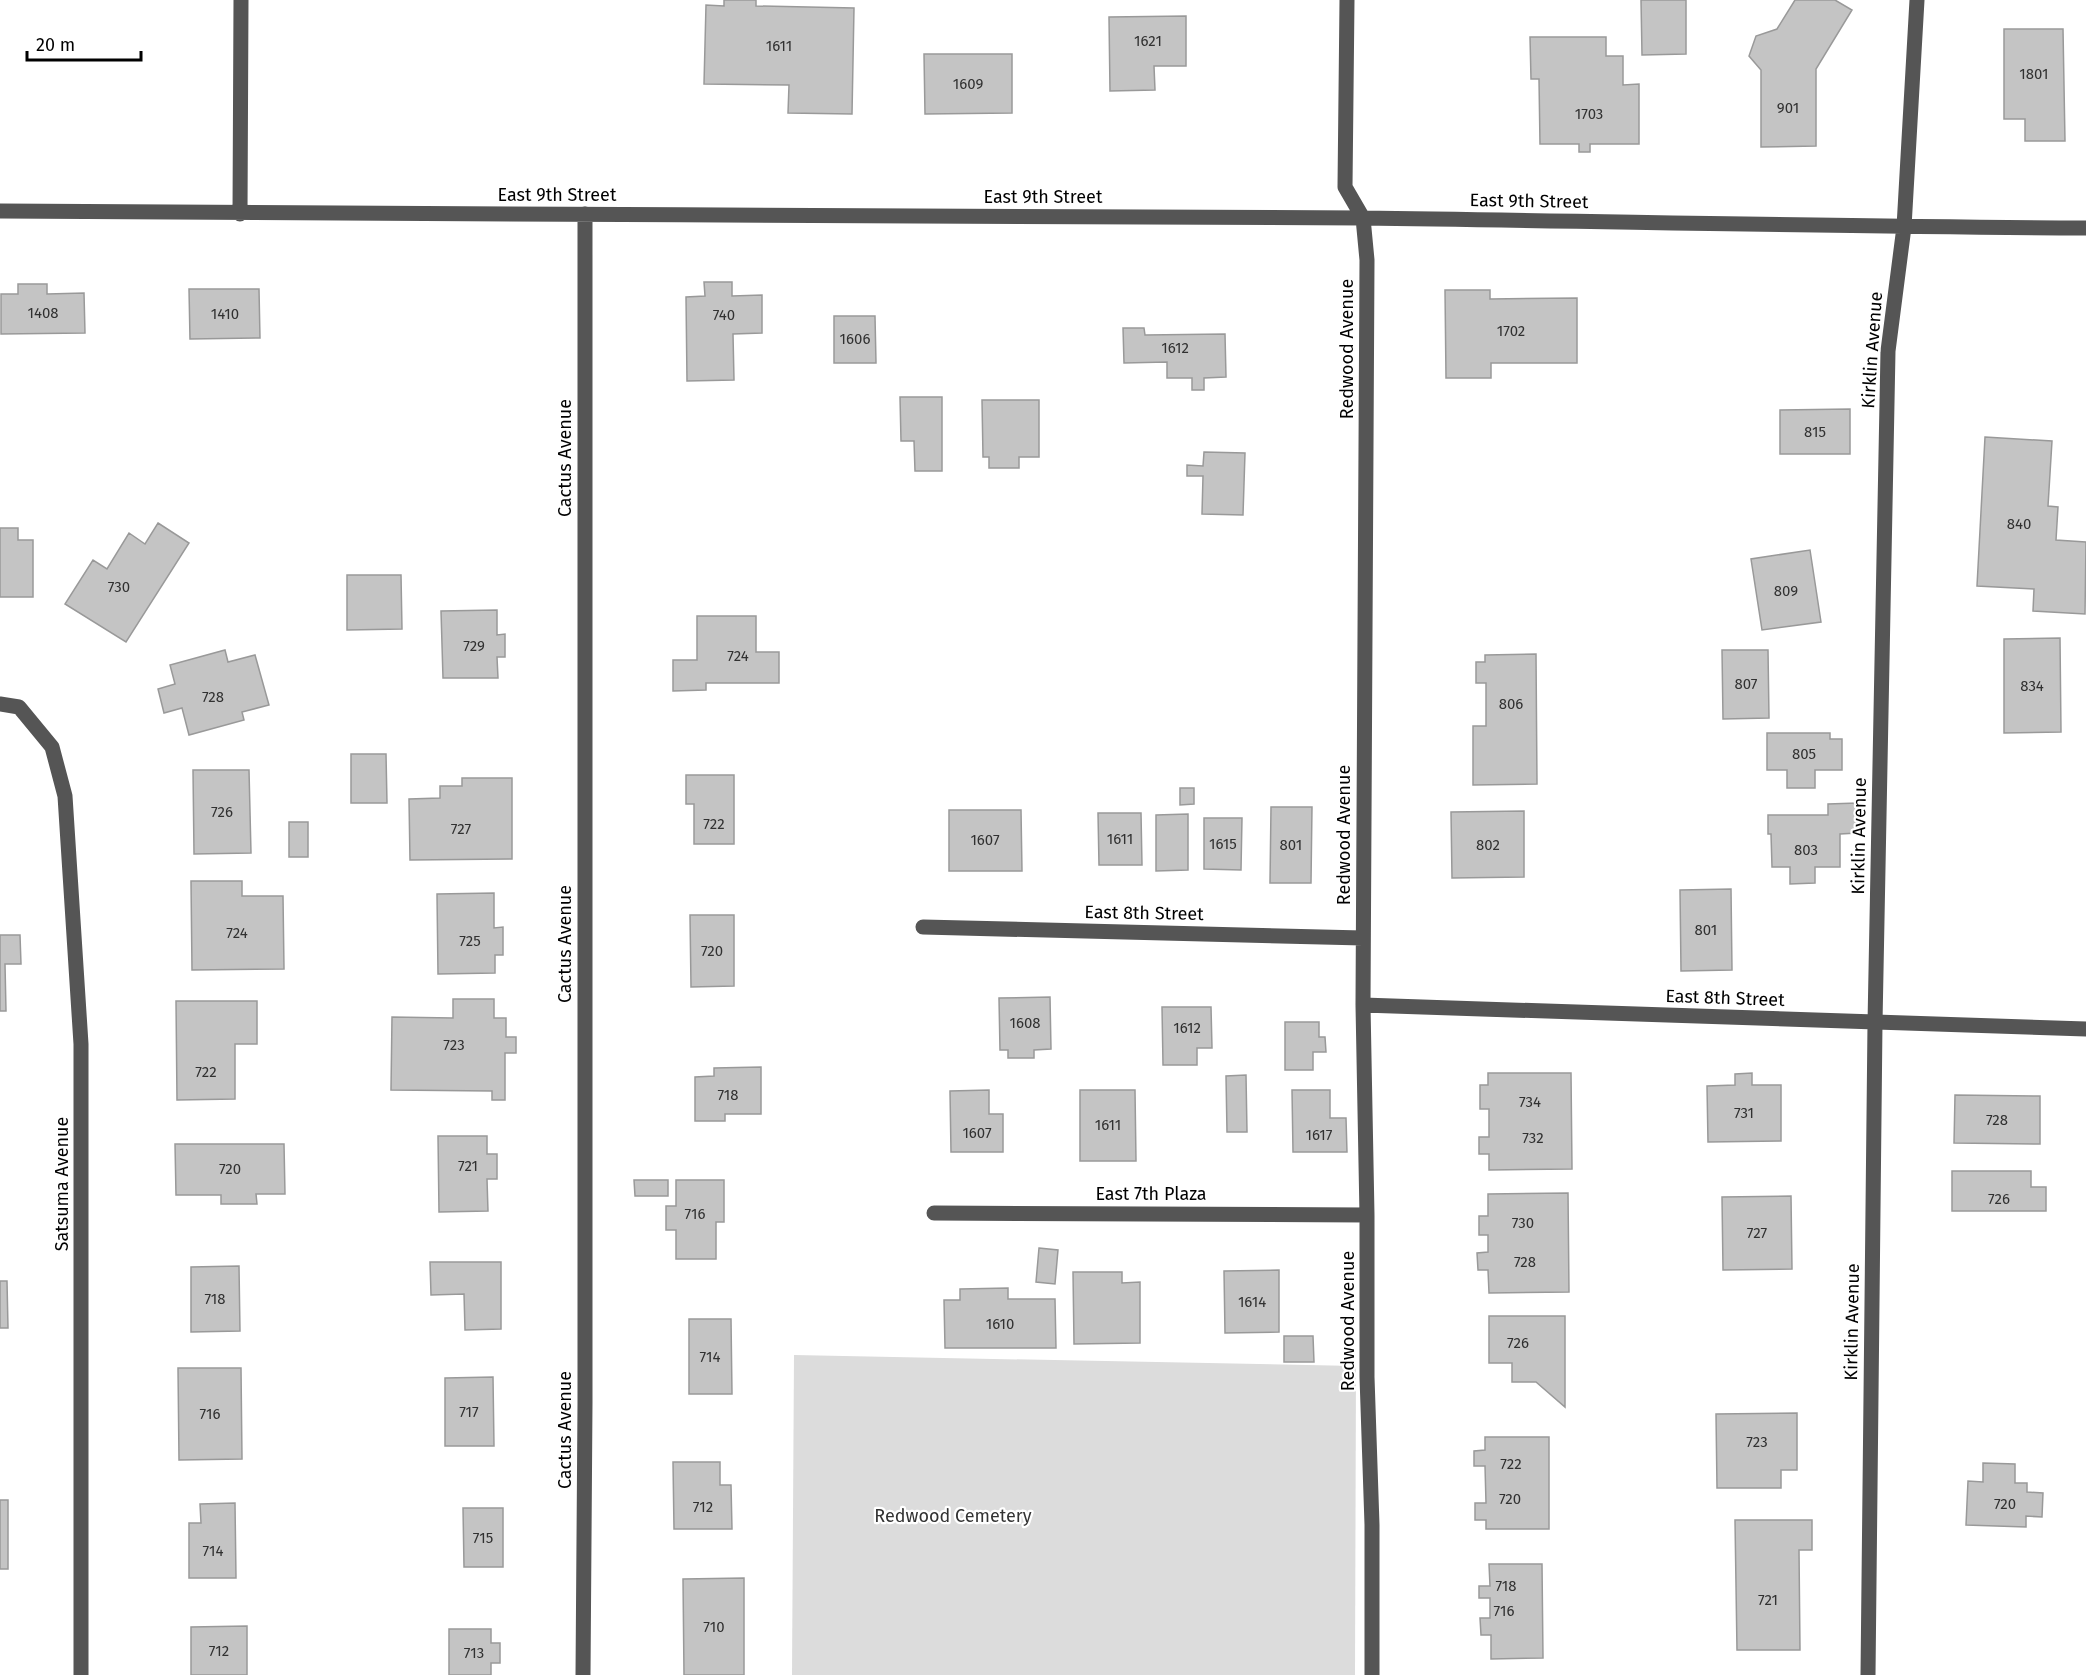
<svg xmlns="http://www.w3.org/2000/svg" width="2086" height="1675" font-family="'Fira Sans',sans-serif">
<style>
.green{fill:#dcdcdc}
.building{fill:#c4c4c4;stroke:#999;stroke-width:1.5}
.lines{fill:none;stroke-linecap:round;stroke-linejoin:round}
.minor{stroke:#555;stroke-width:15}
.labels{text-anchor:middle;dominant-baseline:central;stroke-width:4.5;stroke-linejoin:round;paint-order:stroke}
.number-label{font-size:15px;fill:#313131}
.street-label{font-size:18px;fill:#000;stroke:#fff}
.park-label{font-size:18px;fill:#333;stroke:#fff}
</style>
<rect width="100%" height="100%" fill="#fff"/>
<path class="green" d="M794 1355 1356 1366 1355 1675H792Z"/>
<path class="building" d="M724 0H756V6L854 8 852 114 788 113 789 85 704 84 706 5 724 6Z
M1641 0H1686V54L1642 55Z
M1795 0H1835L1852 10 1816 69V146L1761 147V70L1749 56 1756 36 1777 29Z
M1186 16V66H1154L1155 90 1110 91 1109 17Z
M2004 29H2063L2065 141H2025V119H2004Z
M1530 37H1606V56H1623V85L1639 84V144H1590V152H1579V144H1540L1539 79H1531Z
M924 54H1012V113L925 114Z
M704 282H732V296L762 295V333L733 334 734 380 687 381 686 297 705 296Z
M18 284H47V294L84 293 85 333 1 334V294H18Z
M189 289H259L260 338 190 339Z
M1445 290H1490V299L1577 298V363H1491V378H1446Z
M834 316H875L876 363H834Z
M1123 328H1144L1145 335 1225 334 1226 377 1204 378V390H1192V378H1167V362L1124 363Z
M900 397H942V471H915L914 441H901Z
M982 400H1039V457H1019V468H989V457H983Z
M1850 409V454H1780V410Z
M1985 437 2052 441 2048 506 2058 507 2056 540 2086 542 2085 614 2033 611 2034 589 1977 586Z
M1204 452 1245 453 1243 515 1202 514 1203 476H1187V465L1203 466Z
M158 523 189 543 126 642 65 604 93 560 107 569 129 533 145 544Z
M0 528H18V540H33V597H0Z
M1810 550 1821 622 1762 630 1751 559Z
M347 575H401L402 629 347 630Z
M497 610V635L505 634V657H497L498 678H443L441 611Z
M697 616H756V652H779V683H706V690L673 691V660H697Z
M2060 638 2061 732 2004 733V639Z
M225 650 228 662 255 655 269 705 242 712 244 720 189 735 182 708 164 713 158 689 175 684 170 665Z
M1722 650H1768L1769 718 1723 719Z
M1536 654 1537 784 1473 785V726H1486V683H1476V662H1485V655Z
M1767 733H1830V739H1842V770H1815V788H1787V770H1767Z
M351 754H386L387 803H351Z
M193 770H249L251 853 194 854Z
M686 775H734V844H694V804H686Z
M462 778H512V859L410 860 409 799 440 798V786H462Z
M1180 788H1194V804L1180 805Z
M1857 803V833L1840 834V867H1815V883L1790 884V867H1772L1771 834H1768V815H1828V804Z
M1271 807H1312L1311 883H1270Z
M949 810H1021L1022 871H949Z
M1524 811V877L1452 878 1451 812Z
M1098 813H1141L1142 865H1099Z
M1188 814V870L1156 871V815Z
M1204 818H1242L1241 870 1204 869Z
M289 822H308V857H289Z
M191 881H242V896H283L284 969 192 970Z
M1731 889 1732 970 1681 971 1680 890Z
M494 893V928L503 927V955H495V973L438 974 437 894Z
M690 915H734V986L691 987Z
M0 935H20L21 964H5L6 1011H0Z
M1050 997 1051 1049 1034 1050V1058H1008V1050H1000L999 998Z
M453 999H494V1018H506V1037H516V1053H505V1100H492V1091L391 1090 392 1017 453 1018Z
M176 1001H257V1044H235V1099L177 1100Z
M1162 1007H1211L1212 1048H1197V1065H1163Z
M1285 1022H1319V1037H1325L1326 1052H1313V1070H1285Z
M761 1067V1114H725V1121H695V1077L714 1076V1068Z
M1488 1073H1571L1572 1169 1489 1170V1154H1479V1137H1489V1109H1480V1085H1488Z
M1752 1073V1085H1781V1141L1708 1142 1707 1086 1735 1085V1074Z
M1246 1075 1247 1132H1227L1226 1076Z
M989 1090V1114H1003V1152H951L950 1091Z
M1080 1090H1135L1136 1161H1080Z
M1292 1090H1330V1118H1346L1347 1152H1293Z
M1955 1095 2040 1096V1144L1954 1143Z
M438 1136H487V1154H497V1179H487L488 1211 439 1212Z
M175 1144H284L285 1194H256L257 1204H221V1195H176Z
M1952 1171H2031V1187H2046V1211H1952Z
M634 1180H668V1196H635Z
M676 1180H724V1222H716V1259H676V1230H666V1206H676Z
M1568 1193 1569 1292 1489 1293 1488 1270H1478L1477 1253 1488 1252V1235H1479V1216H1488V1194Z
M1791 1196 1792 1269 1723 1270 1722 1197Z
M1039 1248 1058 1250 1055 1284 1036 1282Z
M430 1262H501V1329L465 1330 464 1294 431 1295Z
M239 1266 240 1331 191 1332V1267Z
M1279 1270V1332L1225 1333 1224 1271Z
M1073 1272H1122V1283L1140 1282V1343L1074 1344Z
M0 1281H7L8 1328H0Z
M1008 1288V1299H1055L1056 1348H945L944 1300H960V1289Z
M1489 1316H1565V1407L1536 1382H1512V1363H1489Z
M689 1319H731L732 1394H689Z
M1284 1336H1313L1314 1362H1284Z
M178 1368H241L242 1459 179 1460Z
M493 1377 494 1446H445V1378Z
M1797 1413V1470H1781V1488H1717L1716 1414Z
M1485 1437H1549V1529H1486V1520H1475V1503H1486L1485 1466H1474V1451L1485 1450Z
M673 1462H720V1485H731L732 1529H674Z
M1983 1463 2015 1464V1483H2027V1492L2043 1493 2042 1517 2026 1516V1527L1966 1525 1968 1481 1983 1482Z
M0 1500H8V1569H0Z
M235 1503 236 1578H189V1523H201L200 1504Z
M463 1508H503V1567H464Z
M1735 1520H1812V1550H1799L1800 1650H1737Z
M1489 1564H1542L1543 1658 1491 1659V1635H1481L1480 1618H1490V1598H1479V1586H1490Z
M744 1578V1675H684L683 1579Z
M247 1626V1675H191V1627Z
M449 1629H491V1643H500V1663H491V1675H449Z"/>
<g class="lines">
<path class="minor" d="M1347 0 1345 187 1363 218 1367 260 1363 1005 1367 1215V1377L1372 1525V1675
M0 211C454 217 909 213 1363 218 1604 221 1845 227 2086 228
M240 214 241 0
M0 704 19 707 52 747 65 796 81 1044V1675
M923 927 1363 938
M1363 1005 2086 1029
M934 1213 1367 1215
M583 1675 585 1403V214
M1868 1675 1875 1023 1888 351 1904 227 1917 0"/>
</g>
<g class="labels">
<g class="number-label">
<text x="1148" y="41">1621</text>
<text x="779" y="46">1611</text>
<text x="2034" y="74">1801</text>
<text x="968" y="84">1609</text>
<text x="1788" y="108">901</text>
<text x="1589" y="114">1703</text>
<text x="43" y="313">1408</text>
<text x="225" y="314">1410</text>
<text x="724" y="315">740</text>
<text x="1511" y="331">1702</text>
<text x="855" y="339">1606</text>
<text x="1175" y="348">1612</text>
<text x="1815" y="432">815</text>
<text x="2019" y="524">840</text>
<text x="119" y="587">730</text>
<text x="1786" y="591">809</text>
<text x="474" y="646">729</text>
<text x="738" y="656">724</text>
<text x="1746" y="684">807</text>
<text x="2032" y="686">834</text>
<text x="213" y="697">728</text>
<text x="1511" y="704">806</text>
<text x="1804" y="754">805</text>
<text x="222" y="812">726</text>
<text x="714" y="824">722</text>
<text x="461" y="829">727</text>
<text x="1120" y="839">1611</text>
<text x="985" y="840">1607</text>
<text x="1223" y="844">1615</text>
<text x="1291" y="845">801</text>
<text x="1488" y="845">802</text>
<text x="1806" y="850">803</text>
<text x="1706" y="930">801</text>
<text x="237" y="933">724</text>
<text x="470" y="941">725</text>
<text x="712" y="951">720</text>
<text x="1025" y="1023">1608</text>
<text x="1187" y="1028">1612</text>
<text x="454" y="1045">723</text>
<text x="206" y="1072">722</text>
<text x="728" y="1095">718</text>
<text x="1530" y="1102">734</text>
<text x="1744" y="1113">731</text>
<text x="1997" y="1120">728</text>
<text x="1108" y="1125">1611</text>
<text x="977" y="1133">1607</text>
<text x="1319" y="1135">1617</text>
<text x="1533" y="1138">732</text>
<text x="468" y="1166">721</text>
<text x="230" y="1169">720</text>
<text x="1999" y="1199">726</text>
<text x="695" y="1214">716</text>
<text x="1523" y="1223">730</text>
<text x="1757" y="1233">727</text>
<text x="1525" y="1262">728</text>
<text x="215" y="1299">718</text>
<text x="1252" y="1302">1614</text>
<text x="1000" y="1324">1610</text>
<text x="1518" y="1343">726</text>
<text x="710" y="1357">714</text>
<text x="469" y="1412">717</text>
<text x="210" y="1414">716</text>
<text x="1757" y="1442">723</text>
<text x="1511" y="1464">722</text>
<text x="1510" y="1499">720</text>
<text x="2005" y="1504">720</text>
<text x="703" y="1507">712</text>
<text x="483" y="1538">715</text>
<text x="213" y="1551">714</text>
<text x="1506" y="1586">718</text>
<text x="1768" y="1600">721</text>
<text x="1504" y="1611">716</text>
<text x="714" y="1627">710</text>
<text x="219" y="1651">712</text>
<text x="474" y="1653">713</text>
</g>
<g class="street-label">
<text x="557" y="195">East 9th Street</text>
<text x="1043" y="197">East 9th Street</text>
<text transform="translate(1529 201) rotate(1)">East 9th Street</text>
<text transform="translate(1347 349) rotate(-90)">Redwood Avenue</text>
<text transform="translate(1872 350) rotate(-86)">Kirklin Avenue</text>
<text transform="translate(565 458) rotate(-90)">Cactus Avenue</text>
<text transform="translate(1344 835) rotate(-90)">Redwood Avenue</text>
<text transform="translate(1859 836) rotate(-89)">Kirklin Avenue</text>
<text transform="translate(1144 913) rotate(1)">East 8th Street</text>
<text transform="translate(565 944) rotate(-90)">Cactus Avenue</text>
<text transform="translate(1725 998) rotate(2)">East 8th Street</text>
<text transform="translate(62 1184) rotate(-90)">Satsuma Avenue</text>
<text x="1151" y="1194">East 7th Plaza</text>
<text transform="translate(1348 1321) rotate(-90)">Redwood Avenue</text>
<text transform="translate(1852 1322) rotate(-89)">Kirklin Avenue</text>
<text transform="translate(565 1430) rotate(-90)">Cactus Avenue</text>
</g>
<g class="park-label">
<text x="953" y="1516">Redwood Cemetery</text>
</g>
</g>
<path d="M27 51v9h114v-9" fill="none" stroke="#000000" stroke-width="3"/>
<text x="36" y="51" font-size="18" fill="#000000" stroke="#ffffff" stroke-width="4.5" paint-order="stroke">20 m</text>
</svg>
